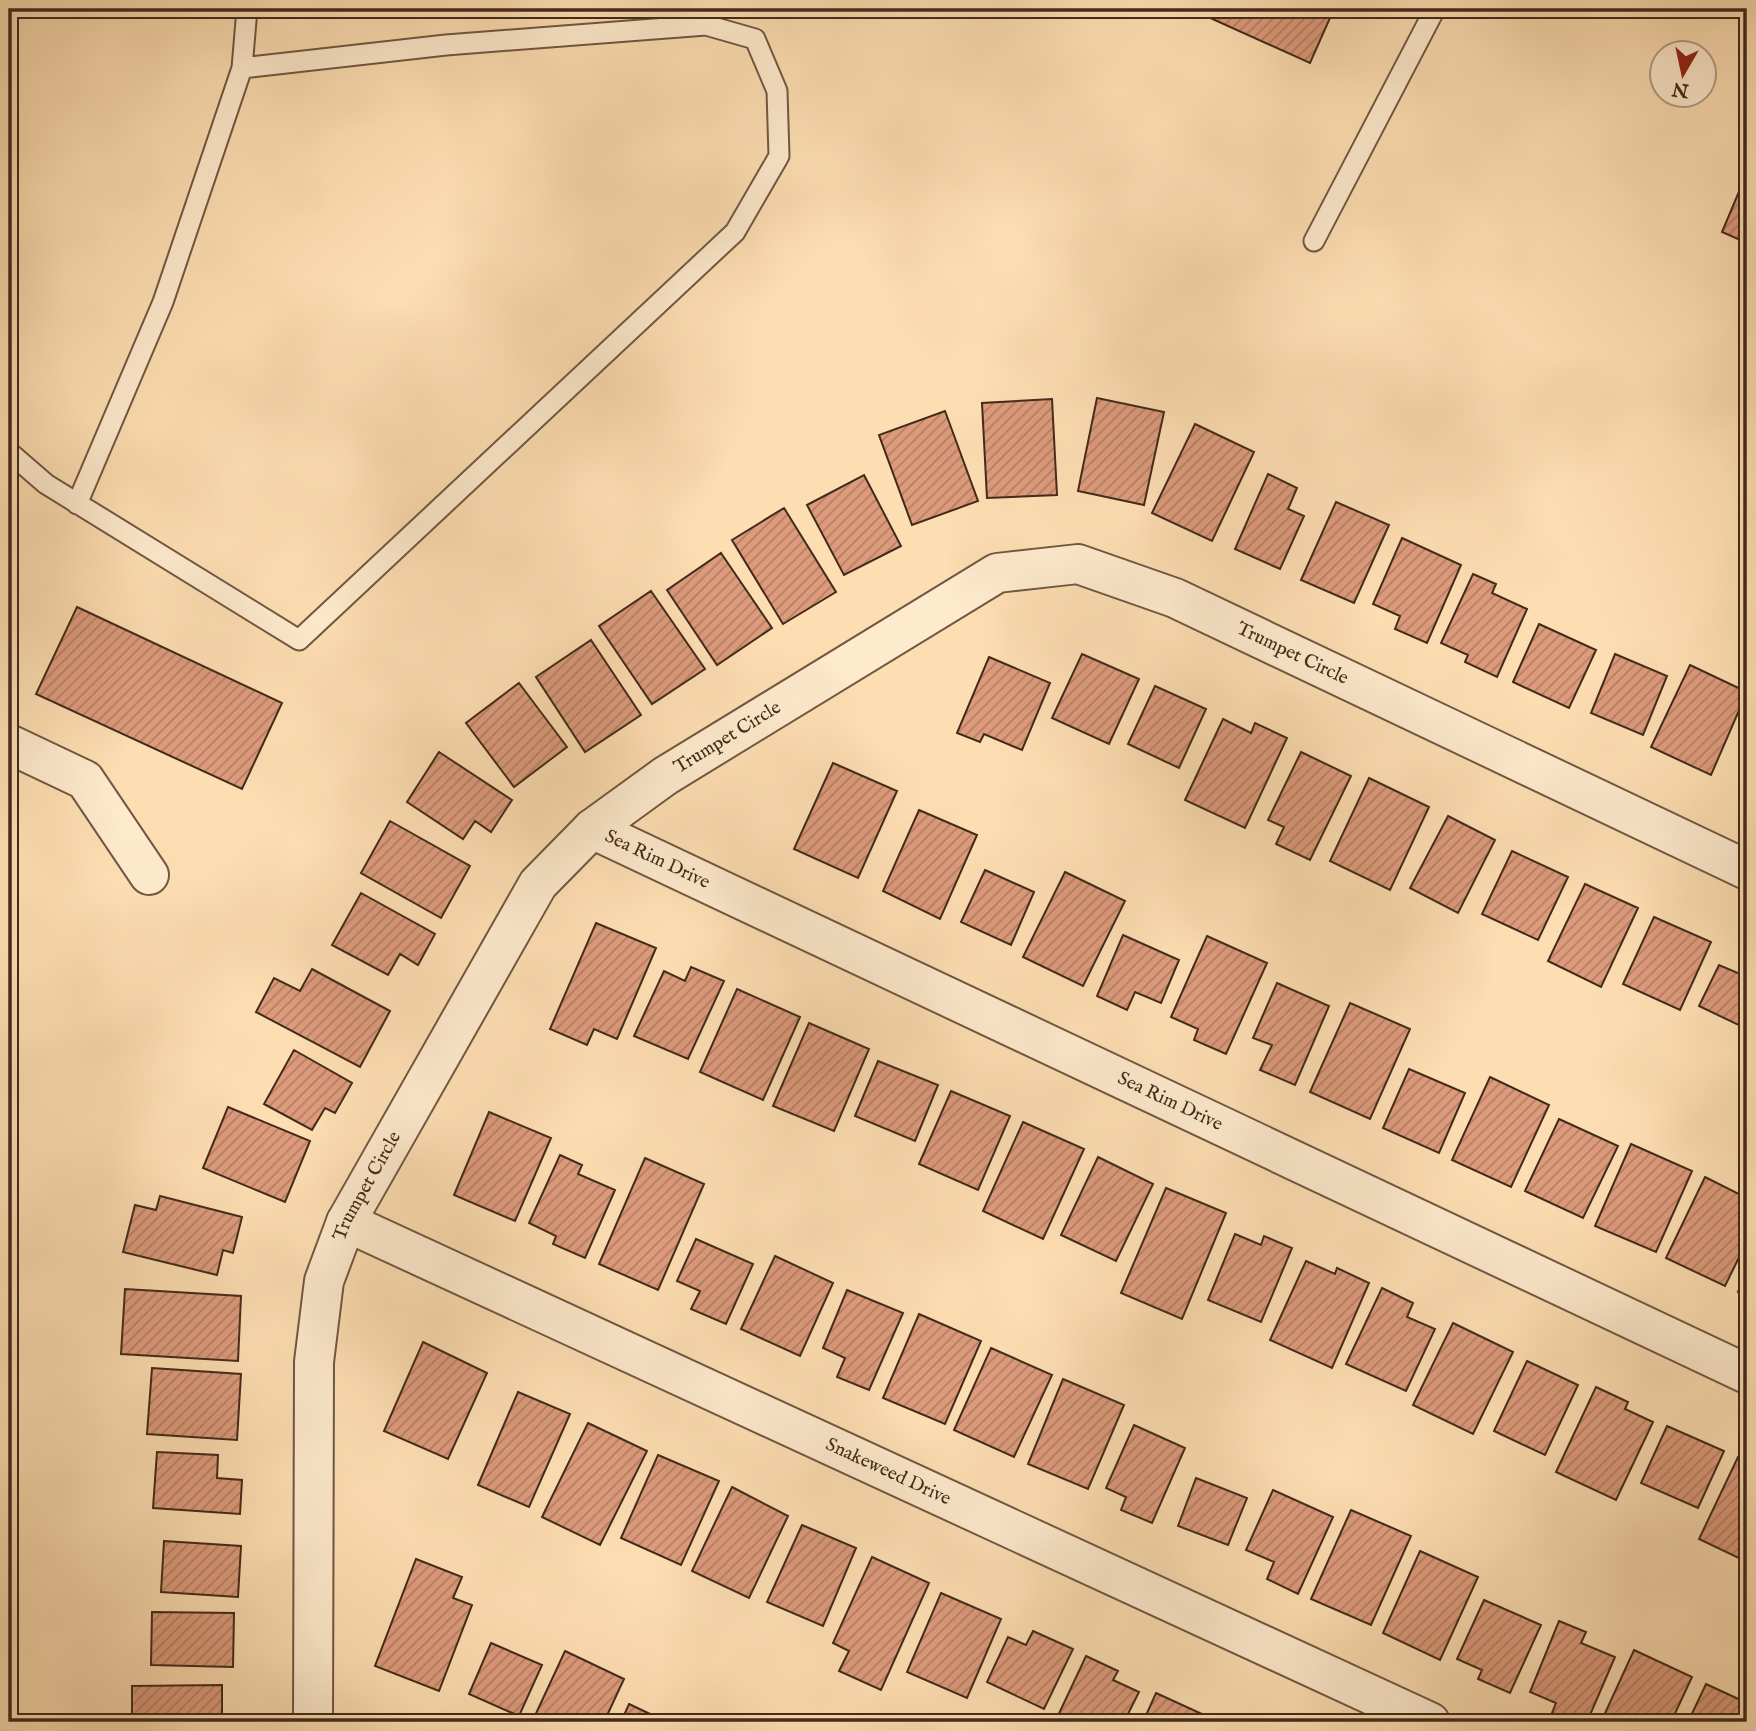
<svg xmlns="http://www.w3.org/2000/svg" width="1756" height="1731" font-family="'IM FELL English',serif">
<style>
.building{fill:url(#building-hatch);stroke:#422a1b;stroke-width:2}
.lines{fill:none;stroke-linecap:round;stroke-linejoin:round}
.lane-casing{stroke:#715741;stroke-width:23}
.street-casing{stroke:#715741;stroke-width:42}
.lane{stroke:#feeacd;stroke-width:19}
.street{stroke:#feeacd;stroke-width:38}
.labels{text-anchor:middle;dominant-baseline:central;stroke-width:5;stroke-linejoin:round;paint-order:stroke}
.street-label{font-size:19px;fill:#422a1b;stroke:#feeacd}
</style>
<defs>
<pattern id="building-hatch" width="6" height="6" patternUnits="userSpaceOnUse" patternTransform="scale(1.75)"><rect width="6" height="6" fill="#dd9b7c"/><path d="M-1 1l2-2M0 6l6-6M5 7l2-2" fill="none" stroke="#b57f65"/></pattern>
</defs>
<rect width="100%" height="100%" fill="#fddeb2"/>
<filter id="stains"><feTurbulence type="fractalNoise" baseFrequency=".00286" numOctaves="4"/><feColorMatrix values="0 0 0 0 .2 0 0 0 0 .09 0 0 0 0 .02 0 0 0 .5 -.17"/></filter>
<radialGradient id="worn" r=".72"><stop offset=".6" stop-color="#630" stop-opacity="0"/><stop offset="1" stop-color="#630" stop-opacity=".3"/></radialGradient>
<path class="building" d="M1212 9H1334L1310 63 1208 17Z
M1746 175 1747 176V243L1722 232Z
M1097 398 1164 412 1144 505 1078 491Z
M1052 399 1057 495 987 498 982 403Z
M945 411 978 501 912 525 879 435Z
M1195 424 1254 452 1212 541 1152 513Z
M1268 474 1297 488 1288 509 1304 516 1280 569 1235 549Z
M864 475 901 546 844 575 807 505Z
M1336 502 1389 525 1354 603 1301 580Z
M784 508 836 592 783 624 732 540Z
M1402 538 1461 565 1427 643 1395 629 1400 616 1373 604Z
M721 553 772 628 717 665 667 590Z
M1473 574 1496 584 1492 593 1527 609 1497 677 1465 662 1468 655 1441 643Z
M651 591 705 669 652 704 599 626Z
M77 607 282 703 242 789 36 694Z
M1539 624 1596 650 1569 708 1513 682Z
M591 640 641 715 585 752 536 677Z
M1082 654 1139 679 1109 744 1052 718Z
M1615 654 1667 676 1643 735 1591 713Z
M989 657 1050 683 1022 750 984 734 980 742 957 733Z
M1690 665 1747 692 1711 775 1651 747Z
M519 683 567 747 514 787 466 723Z
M1155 686 1206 709 1179 768 1128 744Z
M1223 719 1251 733 1255 723 1287 738 1245 828 1185 800Z
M1747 743V763L1740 760Z
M439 752 512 800 491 832 475 821 463 839 407 802Z
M1301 752 1351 776 1310 860 1276 844 1284 827 1268 820Z
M833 763 897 791 858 878 794 849Z
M1369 778 1429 807 1390 890 1330 861Z
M919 810 977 835 940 919 883 891Z
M1448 816 1495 840 1458 913 1410 888Z
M390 821 470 866 441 918 361 873Z
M1512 851 1568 877 1538 940 1482 914Z
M985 870 1034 892 1011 945 961 922Z
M1065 872 1125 901 1083 986 1023 957Z
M1585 884 1638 908 1601 987 1548 961Z
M361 893 435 934 418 965 400 954 388 975 332 945Z
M1654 917 1711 942 1680 1010 1623 984Z
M596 923 656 948 617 1039 594 1029 587 1045 550 1029Z
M1123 935 1179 960 1161 1003 1135 992 1127 1010 1097 996Z
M1207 936 1267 963 1226 1054 1194 1040 1198 1029 1171 1017Z
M1747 959V1029L1699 1006 1719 965 1740 974Z
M691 967 724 981 688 1059 634 1036 664 971 685 981Z
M312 969 390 1011 360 1067 256 1012 274 978 300 991Z
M1277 983 1329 1006 1295 1085 1260 1070 1272 1045 1253 1038Z
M737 989 800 1017 763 1100 700 1072Z
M1350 1003 1410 1029 1370 1119 1310 1092Z
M809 1023 869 1049 834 1131 773 1106Z
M294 1050 352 1083 335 1113 325 1108 312 1130 264 1104Z
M878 1061 938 1085 915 1141 855 1116Z
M1409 1069 1465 1093 1439 1153 1383 1128Z
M1490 1077 1549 1105 1511 1187 1452 1160Z
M951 1091 1010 1116 978 1190 919 1164Z
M228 1107 310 1141 285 1202 203 1168Z
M489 1112 551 1138 515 1221 454 1195Z
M1559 1119 1618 1146 1583 1218 1525 1191Z
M1023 1122 1084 1149 1043 1239 983 1211Z
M1631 1144 1692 1171 1656 1252 1595 1226Z
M560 1155 582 1165 578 1174 615 1190 585 1258 553 1244 556 1236 529 1223Z
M1098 1157 1153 1184 1116 1261 1061 1235Z
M645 1158 704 1184 658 1290 599 1264Z
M1705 1177 1747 1198V1241L1725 1286 1666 1258Z
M1166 1188 1226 1213 1182 1319 1121 1293Z
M160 1196 242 1217 233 1253 223 1250 217 1275 123 1252 135 1205 156 1210Z
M1235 1234 1261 1245 1264 1236 1292 1248 1261 1322 1208 1300Z
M696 1239 753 1264 726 1324 691 1309 700 1291 677 1281Z
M775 1256 833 1283 800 1356 741 1329Z
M1306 1261 1335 1274 1337 1268 1369 1283 1332 1368 1270 1340Z
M1747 1270V1296L1738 1292Z
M1382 1288 1413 1303 1407 1317 1435 1329 1406 1391 1346 1364Z
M125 1289 241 1296 238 1361 121 1354Z
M847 1290 903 1313 869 1390 837 1377 845 1358 823 1348Z
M919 1314 981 1341 945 1424 883 1398Z
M1453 1323 1513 1352 1473 1434 1413 1405Z
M423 1342 487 1373 448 1459 384 1431Z
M991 1348 1052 1375 1014 1457 954 1430Z
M1527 1361 1578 1385 1545 1455 1494 1431Z
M152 1368 241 1374 237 1440 147 1434Z
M1063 1379 1124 1405 1088 1489 1028 1464Z
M1596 1387 1628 1402 1625 1409 1653 1422 1616 1500 1556 1472Z
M518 1392 570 1414 529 1507 478 1485Z
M588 1423 647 1451 600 1545 542 1517Z
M1134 1425 1185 1448 1152 1523 1121 1510 1126 1497 1106 1488Z
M1667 1426 1724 1451 1698 1508 1641 1483Z
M157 1452 218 1455 217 1478 242 1480 240 1514 153 1508Z
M658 1455 719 1481 681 1565 621 1538Z
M1738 1457 1747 1461V1562L1699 1539Z
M1196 1478 1247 1498 1228 1545 1178 1526Z
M732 1487 788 1516 749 1598 692 1571Z
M1273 1490 1333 1517 1298 1594 1267 1579 1274 1562 1246 1550Z
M1351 1510 1411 1536 1371 1625 1311 1599Z
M802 1525 856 1548 823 1626 767 1602Z
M164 1541 241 1546 238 1597 161 1592Z
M1420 1551 1478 1577 1440 1660 1383 1633Z
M872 1557 929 1583 881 1690 839 1671 849 1651 833 1643Z
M416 1559 462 1577 453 1598 472 1605 439 1691 375 1666Z
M941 1593 1001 1619 967 1698 907 1672Z
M1484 1600 1541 1625 1510 1693 1478 1679 1482 1670 1457 1659Z
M152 1612 234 1613 233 1667 151 1665Z
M1559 1621 1586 1632 1581 1643 1615 1657 1587 1722H1575L1552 1713 1556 1703 1530 1692Z
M1033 1631 1073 1649 1044 1709 987 1682 1008 1637 1026 1645Z
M491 1643 542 1665 519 1716 469 1694Z
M1634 1650 1692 1677 1671 1722H1601Z
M565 1651 624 1679 604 1722H532Z
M1086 1656 1118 1671 1113 1680 1139 1692 1124 1722H1055Z
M1706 1684 1747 1703V1722H1688Z
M222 1685V1722H132V1686Z
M1156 1693 1213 1719 1212 1722H1143Z
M629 1704 667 1722H621Z"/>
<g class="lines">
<g class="lane-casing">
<path id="lane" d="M1314 241 1435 9
M9 452 46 484 299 640 735 232 779 156 777 91 755 39 706 25 446 45 242 68
M77 504 163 302 242 68 247 9"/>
</g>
<g class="street-casing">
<g id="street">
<path d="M9 744 85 780 149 875"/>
<path id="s1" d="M592 829 1747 1374"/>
<path id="s2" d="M346 1222 1430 1722"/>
<path id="s3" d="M313 1722 314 1362 324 1281 346 1222 538 884 592 829 665 776 997 573 1078 564 1175 598 1747 870"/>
</g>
</g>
<use href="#lane" class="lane"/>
<use href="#street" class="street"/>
</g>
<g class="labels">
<g class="street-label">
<text stroke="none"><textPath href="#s3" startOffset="1764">Trumpet Circle</textPath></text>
<text stroke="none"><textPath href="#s3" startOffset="1134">Trumpet Circle</textPath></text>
<text stroke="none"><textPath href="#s1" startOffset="72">Sea Rim Drive</textPath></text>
<text stroke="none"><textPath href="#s1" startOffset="639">Sea Rim Drive</textPath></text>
<text stroke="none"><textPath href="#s3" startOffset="546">Trumpet Circle</textPath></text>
<text stroke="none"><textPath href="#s2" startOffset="597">Snakeweed Drive</textPath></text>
</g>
</g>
<rect width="1756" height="1731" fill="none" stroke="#fddeb2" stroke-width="35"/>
<rect x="10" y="10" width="1735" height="1710" fill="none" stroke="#422a1b" stroke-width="3.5"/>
<rect x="18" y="18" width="1721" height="1696" fill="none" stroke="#422a1b" stroke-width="2"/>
<g transform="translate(1683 74) rotate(189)"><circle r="33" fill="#feeacd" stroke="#b39d86" stroke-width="2"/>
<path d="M0-5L12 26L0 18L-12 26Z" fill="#8f2418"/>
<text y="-10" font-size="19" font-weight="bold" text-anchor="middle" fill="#422a1b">N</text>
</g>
<rect width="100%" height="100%" filter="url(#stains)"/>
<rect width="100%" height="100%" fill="url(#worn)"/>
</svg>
